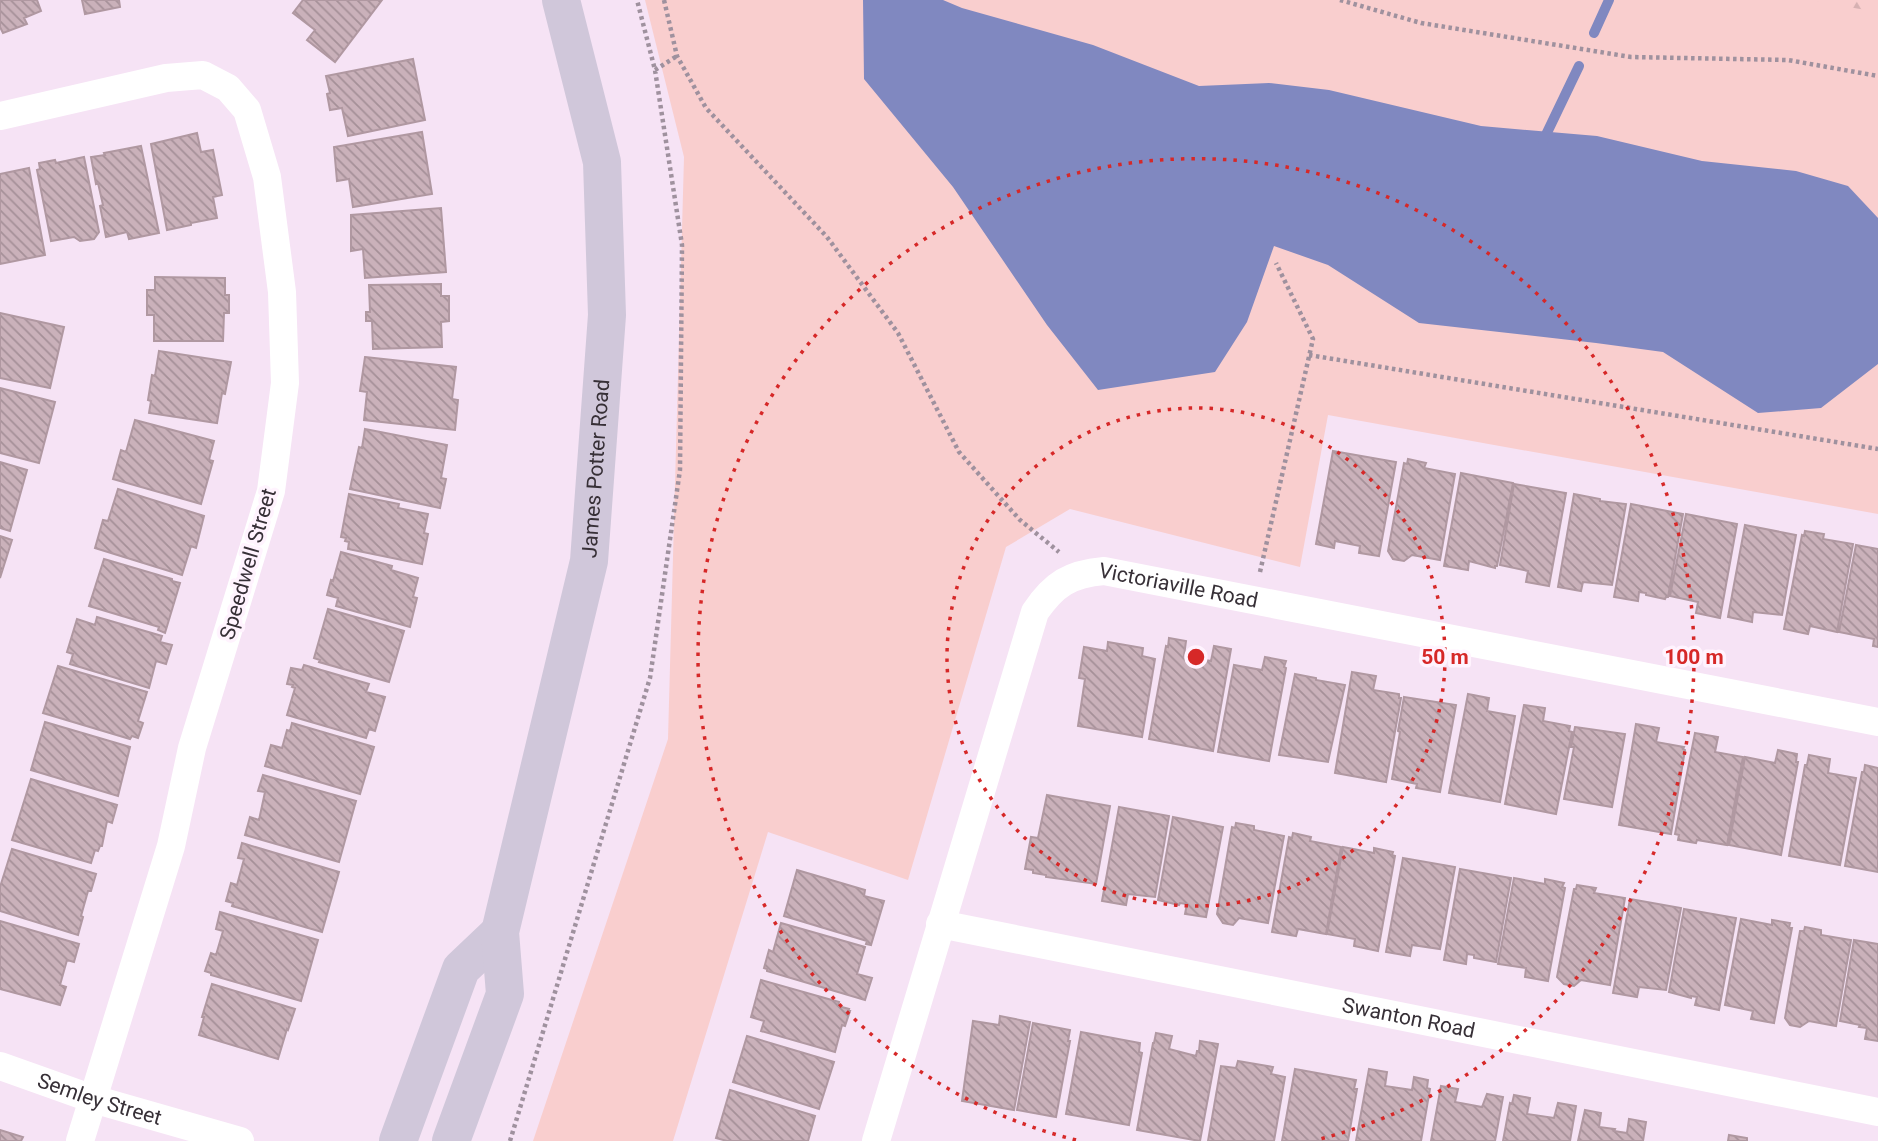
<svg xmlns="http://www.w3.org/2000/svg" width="1878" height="1141" font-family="Roboto,sans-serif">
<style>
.grass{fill:#f9cece}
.forest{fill:url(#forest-firs)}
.water{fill:#8088c0}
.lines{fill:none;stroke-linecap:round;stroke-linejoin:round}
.stream{stroke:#8088c0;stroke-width:10}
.building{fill:url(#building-back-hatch);stroke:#b098a1;stroke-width:2}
.path{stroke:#9f919e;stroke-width:4.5;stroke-dasharray:3.5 3.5;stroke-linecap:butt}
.minor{stroke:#fff;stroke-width:28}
.secondary{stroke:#d0c7da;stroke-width:38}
.ring{fill:none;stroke:#d62828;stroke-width:3.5;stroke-dasharray:3.5 7}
.labels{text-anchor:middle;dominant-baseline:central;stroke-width:7;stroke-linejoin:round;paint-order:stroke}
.street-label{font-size:21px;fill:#373037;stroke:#fff3fe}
.centre{fill:#d62828;stroke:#fff3fe;stroke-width:3.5}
.ring-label{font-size:21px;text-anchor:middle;font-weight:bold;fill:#d62828;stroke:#fff3fe;stroke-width:7;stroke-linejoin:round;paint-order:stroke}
</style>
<defs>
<pattern id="forest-firs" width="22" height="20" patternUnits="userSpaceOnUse" patternTransform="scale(1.75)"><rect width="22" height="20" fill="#f9cece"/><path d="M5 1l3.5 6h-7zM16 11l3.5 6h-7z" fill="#d6b1b2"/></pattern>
<pattern id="building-back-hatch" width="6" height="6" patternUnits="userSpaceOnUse" patternTransform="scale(1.75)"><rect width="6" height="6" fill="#cab1ba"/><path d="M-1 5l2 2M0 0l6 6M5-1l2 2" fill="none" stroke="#a59098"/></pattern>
</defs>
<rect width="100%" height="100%" fill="#f6e3f5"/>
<path class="grass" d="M645 0H1878V514L1328 415 1300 567 1070 509 1006 547 908 880 768 832 673 1141H533L668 739 684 157Z"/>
<path class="forest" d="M1807 0H1878V12Z"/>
<path class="water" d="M863 0H943L962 8 1093 45 1199 86 1269 83 1329 90 1481 126 1597 136 1702 161 1796 171 1848 186 1878 218V364L1821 408 1758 413 1663 352 1596 343 1419 323 1328 265 1274 246 1247 322 1215 372 1098 390 1047 325 953 187 864 79Z"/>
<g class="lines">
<path class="stream" d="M1594 33 1609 0
M1543 141 1579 66"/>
</g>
<path class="building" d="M0 0H37L41 11 24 18 27 24 3 33 0 27Z
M82 0H119L120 7 85 14Z
M303 0H382L335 62 307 40 315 30 293 13Z
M413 59 425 120 348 136 342 108 330 110 327 94 330 93 326 76Z
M422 132 432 194 353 207 349 179 337 181 334 147Z
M197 133 201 152 213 150 222 195 213 197 217 218 191 223V225L167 230 151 144Z
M141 146 159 233 129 239 127 232 106 237 100 206 103 205 98 183 96 184 91 157 105 155 104 153Z
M84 157 99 232 94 239 80 241 74 237 51 241 37 170 40 169 39 163 55 160 56 163Z
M29 168 45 255 0 264V174Z
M441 208 446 272 365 278 363 249 351 251V215Z
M155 277 225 278V295H229V313H224L223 341H154V315H147V290H155Z
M441 284V296H449V321L441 322 442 347 373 349 372 321H366V312H370L369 285Z
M0 313 64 327 50 388 0 378Z
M159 351 231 362 225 394 222 393 217 423 149 413 151 401 148 400 152 375 155 376Z
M365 357 456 367 452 399 458 400 455 430 364 420 367 392 360 391Z
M0 388 55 402 39 463 0 453Z
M135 420 214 441 209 460 213 461 201 504 113 479 121 450 126 452Z
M365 429 447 445 441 478 446 479 440 508 350 489 359 447 362 448Z
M1333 451 1396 462 1379 556 1359 553 1360 546 1335 541 1334 548 1316 544Z
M1408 459 1426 463 1424 468 1455 474 1440 560 1412 555 1404 561 1393 559 1388 551 1404 463 1407 464Z
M0 462 27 470 10 531 0 528Z
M1461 473 1513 483 1497 566H1495V568L1469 561 1468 570 1444 566Z
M1514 484 1566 493 1549 586 1526 582 1528 571 1500 565Z
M118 489 204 516 196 548 191 546 182 575 95 548 103 520 108 521Z
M349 494 399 504 398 508 428 514 424 533 428 534 422 564 348 549 349 542 345 541 346 538 341 537Z
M1574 494 1600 499V501L1626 504 1612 585 1583 582 1581 591 1558 587Z
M1631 504 1683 514 1668 597H1666L1665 599 1646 595V593L1639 592 1638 601 1614 597Z
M1686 514 1737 524 1720 618 1696 613 1698 602 1670 596Z
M1745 525 1796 535 1782 615 1753 612 1752 622 1728 617Z
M1805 531 1824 534 1823 539 1853 544 1837 632 1810 626 1808 634 1784 629 1802 535 1804 536Z
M0 536 12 540 0 578Z
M1856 545 1878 549V647L1873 646 1874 639 1839 632Z
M341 552 392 566 391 570 418 578 413 597 417 598 410 627 336 606 338 598 327 595 331 580 333 581Z
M104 559 172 579V581L180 583 165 633 158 630 159 627 89 606Z
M328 609 404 631 389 682 319 662 320 660 314 658Z
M97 617 162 636 160 642 172 645 166 664 156 661 149 688 70 664 73 654 67 652 77 619 95 625Z
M1169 638 1186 641 1184 656 1211 661 1214 646 1231 649 1213 751 1149 739 1166 646 1168 647Z
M1108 642 1143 648 1142 656 1155 659 1142 737 1078 726 1085 679 1079 678 1084 647 1107 651Z
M1265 657 1286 661 1284 667 1286 668 1269 761 1218 752 1234 665 1262 670Z
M304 665 369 684 366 692 385 697 375 731 369 729 366 738 287 715 295 688 292 687 293 685 287 684 291 668 302 670Z
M58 666 147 692 138 721 143 723 138 738 132 736 130 739 43 713Z
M1352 672 1376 676 1373 690 1399 694V698H1401L1386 782 1335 773Z
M1295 674 1316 678V680L1345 685 1328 762 1279 755Z
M1468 694 1489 698 1487 711 1515 716 1500 802 1449 793Z
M1404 697 1456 705 1440 792 1416 788 1417 784 1392 779 1400 732 1398 731Z
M1524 705 1545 708 1543 721 1570 726 1569 731 1572 732 1556 814 1505 804Z
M45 722 130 747 118 796 31 770Z
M292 723 374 747 360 794 265 766 271 745 282 748 287 730 290 731Z
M1636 724 1659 728 1656 742 1684 747 1683 749 1685 750 1671 834 1619 825Z
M1575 727 1625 734 1612 807 1564 799 1574 747H1571Z
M1695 733 1718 737 1715 752 1743 757 1727 845 1697 840 1696 843 1678 840 1679 835 1675 834Z
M1778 750 1797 754 1796 762H1798L1781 855 1729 845 1745 757 1775 763Z
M1809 755 1830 759 1828 773 1856 778 1840 865 1789 856 1805 765H1807Z
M1865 765 1878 768V872L1845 866 1862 772H1864Z
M263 775 356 801 339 862 245 835 250 817 259 820 265 792 258 791Z
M31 779 117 805 112 823 107 821 102 846H100L98 851 95 850 91 863 12 840Z
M1047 795 1110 806 1096 884 1046 877V875L1033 873V870L1025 869 1031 837 1038 838Z
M1119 807 1169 816 1155 897 1128 894 1126 905 1102 901Z
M1173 817 1223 827 1206 917 1185 914 1187 904 1180 903 1179 905 1158 900Z
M1236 823 1254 826V830L1284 836 1268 923 1239 918 1233 925 1223 923 1217 914 1232 827 1235 828Z
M1293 833 1311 837 1310 841 1341 847 1326 934 1298 929 1296 936 1272 932 1289 837 1292 838Z
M242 843 339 872 322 932 232 906 233 903 226 901 231 883 237 885 244 859 238 858Z
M1343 847 1374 853V848L1393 852 1392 855 1395 856 1378 951 1354 946 1355 939 1327 934Z
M12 849 96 874 91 891H88L81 916 83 917 78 935 0 911V887Z
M1403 858 1455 867 1440 949 1412 945 1410 956 1386 952Z
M1460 869 1511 878 1496 962 1474 958V955L1467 954 1466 964 1444 960Z
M797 870 865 890 864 896 884 901 871 945 866 944 867 941 784 916Z
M1514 878 1545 884V879L1564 883 1562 887 1565 888 1548 981 1525 977 1526 968 1498 964Z
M1577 885 1596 888 1594 893 1625 898 1610 985 1581 980 1574 986 1564 984 1557 977 1574 889H1576Z
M1630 899 1681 908 1666 990 1639 987 1637 997 1613 993Z
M1684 909 1736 918 1719 1010 1695 1005 1697 997 1691 996V998L1669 992Z
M220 912 318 940 301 1001 211 975V973L205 971 211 953 216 955 223 931 216 929Z
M1741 919 1772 925V920L1790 923 1789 928H1792L1774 1023 1751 1019 1753 1011 1725 1005Z
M0 921 79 944 74 962 67 960 60 985 66 987 60 1005 0 989Z
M781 923 865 947 857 974 872 978 865 1000 767 971V969L764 968 769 950 773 952Z
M1805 927 1821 930V935L1851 940 1836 1026 1809 1021 1800 1027 1790 1025 1785 1018 1800 931H1804Z
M1854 940 1878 944V1041L1865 1039 1867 1028 1859 1027 1860 1025 1840 1021Z
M761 980 839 1002 838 1006 849 1009 848 1011H850L845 1026 842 1025 835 1052 761 1031 764 1021 751 1017Z
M212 984 295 1009 288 1030 287 1029 278 1059 199 1035 204 1017H202Z
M1000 1016 1030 1022 1014 1110 962 1101 973 1021 999 1025Z
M1033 1023 1070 1030 1068 1041H1070L1056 1117 1017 1110Z
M1081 1032 1140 1043 1139 1052 1142 1053 1129 1125 1066 1114Z
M1156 1033 1172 1036 1169 1049 1196 1056 1197 1051H1199L1200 1041 1218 1044 1200 1141 1137 1130 1153 1043H1154Z
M747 1036 834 1062 819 1109 733 1082Z
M1238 1061 1273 1067 1271 1074 1285 1077 1274 1141H1208L1221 1066 1236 1068Z
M1295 1069 1356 1080 1354 1089H1357L1348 1141H1282Z
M1369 1069 1387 1072 1385 1086 1412 1090 1414 1077 1428 1080 1427 1088 1430 1089 1421 1141H1356Z
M1441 1086 1458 1089 1455 1102 1482 1107 1487 1094 1503 1097 1495 1141H1431Z
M730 1090 815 1116 808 1141H727L716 1138Z
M1514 1095 1530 1098 1527 1114 1554 1118 1558 1103 1576 1106 1570 1141H1503L1510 1103 1512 1104Z
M1585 1110 1601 1113 1599 1127 1615 1129 1614 1131 1627 1133 1629 1119 1646 1122 1643 1141H1578Z
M0 1130 23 1137 21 1141H0Z
M1729 1135 1747 1138V1141H1728Z"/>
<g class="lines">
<path class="path" d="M664 0 677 56 706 108 827 237 898 333 959 452 1020 520 1059 552
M1340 0 1421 23 1631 57 1788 60 1878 76
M655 70 677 56
M1309 355 1878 449
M1260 572 1313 339 1276 263
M510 1141 650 678 680 470 682 245 655 70 637 0"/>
<g class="minor">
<path d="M0 116 166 78 203 75 228 88 247 110 267 177 282 292 285 383 271 491 192 748 171 846 80 1141"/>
<path id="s1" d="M940 924 1878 1112"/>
<path id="s2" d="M0 1066 93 1099 240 1141"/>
<path id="s3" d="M876 1141 1035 612C1054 584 1070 574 1104 571L1878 722"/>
</g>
<g class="secondary">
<path d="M398 1141 461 969 500 932"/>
<path id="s4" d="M451 1141 505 994 500 932 589 561 607 315 602 162 561 0"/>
</g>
</g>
<g class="ring">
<circle cx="1196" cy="657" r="249"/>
<path d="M1076 1140A498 498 0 1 1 1316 1140"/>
</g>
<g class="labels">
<g class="street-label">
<text stroke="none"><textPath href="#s4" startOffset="693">James Potter Road</textPath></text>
<text transform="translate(248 564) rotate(-74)">Speedwell Street</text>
<text stroke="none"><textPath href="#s3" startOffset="712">Victoriaville Road</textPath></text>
<text stroke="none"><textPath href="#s1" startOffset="478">Swanton Road</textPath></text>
<text stroke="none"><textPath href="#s2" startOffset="105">Semley Street</textPath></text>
</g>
</g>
<circle cx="1196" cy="657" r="10" class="centre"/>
<g class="ring-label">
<text x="1445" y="664">50 m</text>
<text x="1694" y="664">100 m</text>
</g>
</svg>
